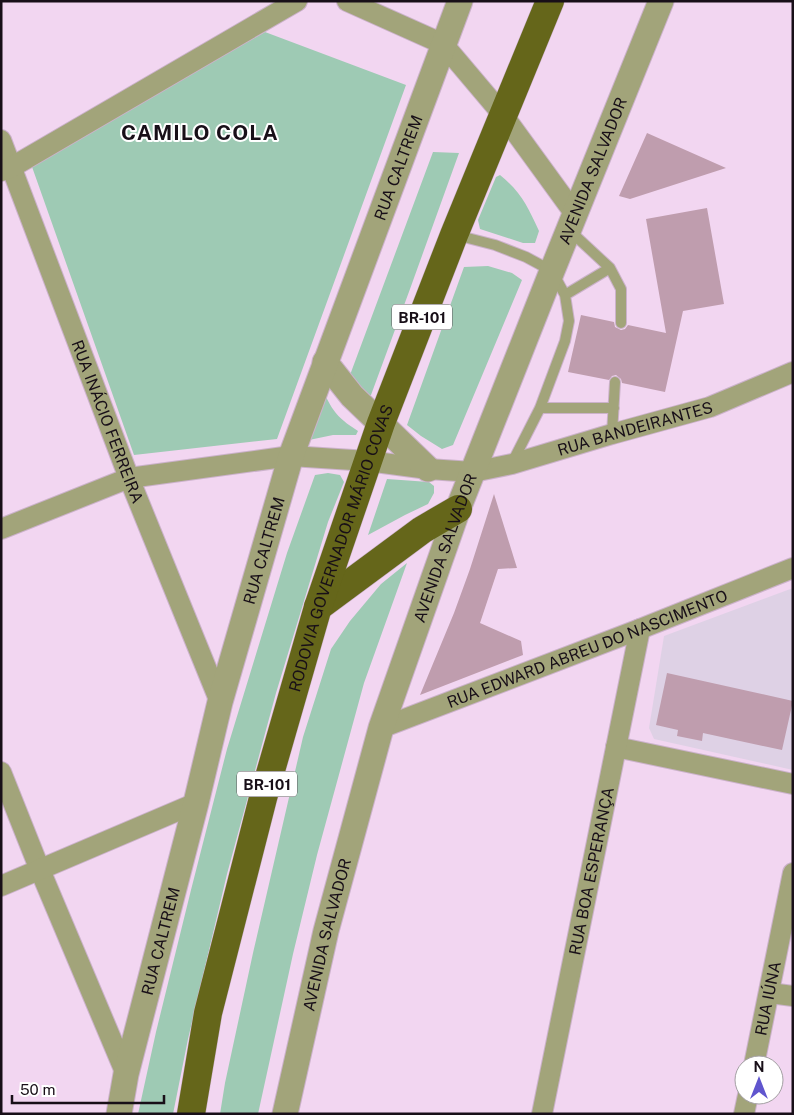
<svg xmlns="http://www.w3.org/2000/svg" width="794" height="1115" font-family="'Public Sans',sans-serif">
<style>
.education{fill:#ded1e5}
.green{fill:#9ecab4}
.building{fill:#bf9dae}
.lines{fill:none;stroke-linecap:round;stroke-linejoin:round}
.service-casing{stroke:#cbb2ca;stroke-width:12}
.minor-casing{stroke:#cbb2ca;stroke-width:22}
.tertiary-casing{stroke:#cbb2ca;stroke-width:27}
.trunk-casing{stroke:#cbb2ca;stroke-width:29}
.service{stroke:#a2a47a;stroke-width:10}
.minor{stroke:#a2a47a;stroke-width:20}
.tertiary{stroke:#a2a47a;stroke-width:25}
.trunk{stroke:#65661a;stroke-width:28}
.labels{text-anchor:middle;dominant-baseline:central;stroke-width:4;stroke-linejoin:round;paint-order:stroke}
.shield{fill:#fff;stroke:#5d575d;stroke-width:1}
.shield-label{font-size:15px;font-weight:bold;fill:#180f18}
.street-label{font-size:16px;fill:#180f18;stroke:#fff}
.district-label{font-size:21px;font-weight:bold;letter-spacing:1px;fill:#180f18;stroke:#fff}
</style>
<rect width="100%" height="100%" fill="#f2d6f1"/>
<path class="education" d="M793 588V770L654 739 649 728 664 636Z"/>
<path class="green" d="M265 32 406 85 277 439 134 455 31 164Z
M433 152 459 153 410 289 371 395H364L350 375Z
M500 175C521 192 528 207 539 231L535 243H523L480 229 478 220 496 177Z
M488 266 512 273 522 280 453 445 442 449 421 436 407 425 464 267Z
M325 395C335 415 340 419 358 431L356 435H333L309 440Z
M328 473 340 475 344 482 328 522 276 693 227 874 188 1039 173 1114H138L156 1032 191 890 227 749 287 553 315 475Z
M387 479 429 482 434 486V493L428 504 405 515 368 535Z
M407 563 364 683 317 855 293 954 258 1114H220L225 1083 253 953 303 737 331 649 350 621 381 584Z"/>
<path class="building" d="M647 133 726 168 630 199 619 196Z
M707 208 724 304 683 311 665 392 622 383 621 379 616 375 612 376 609 380 568 372 581 315 614 322 615 327 621 330 625 329 628 325 666 333 646 219Z
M494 494 517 568 498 569 480 623 521 641 523 655 420 695 454 613 470 569Z
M667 673 793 701 782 750 703 733 702 741 677 736 678 730 656 725Z"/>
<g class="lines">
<g class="service-casing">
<path id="service" d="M569 230 610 268 621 289V323
M456 235 495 245 526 257 552 271 565 295 569 321 565 341 540 408 512 463
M565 295 610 268
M540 408H614
M612 434 615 382"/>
</g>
<g class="minor-casing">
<g id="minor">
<path d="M347 1 443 44 503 115 575 214"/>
<path id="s1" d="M1 140 129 478 220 702"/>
<path d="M1 171 12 167 297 1"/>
<path id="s2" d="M1 529 129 478 291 456 368 461 428 469 473 472 512 464 612 434 710 407 793 372"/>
<path id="s3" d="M381 728 640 629 793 568"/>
<path d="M616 747 793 784"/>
<path d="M1 772 40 870 126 1074"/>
<path d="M1 886 196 803"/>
<path d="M770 993 793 996"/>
<path id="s4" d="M754 1065 793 873"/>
<path id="s5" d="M542 1114 640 629"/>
<path d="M744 1114 748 1095"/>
</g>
</g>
<g class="tertiary-casing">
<g id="tertiary">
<path d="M325 362 352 396 428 469"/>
<path id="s6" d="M119 1114 126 1074 196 803 220 702 291 456 460 1"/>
<path id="s7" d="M285 1114 326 931 381 728 458 509 552 271 661 1"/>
</g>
</g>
<g class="trunk-casing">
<g id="trunk">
<path d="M318 607 422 530 458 509"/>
<path id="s8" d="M191 1114 208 1013 263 798 318 607 381 423 454 235 550 1"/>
</g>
</g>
<use href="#service" class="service"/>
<use href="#minor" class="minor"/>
<use href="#tertiary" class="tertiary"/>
<use href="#trunk" class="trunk"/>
</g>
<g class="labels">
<g class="shield">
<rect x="392" y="304.5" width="60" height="25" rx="4"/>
<rect x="237" y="771.5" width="60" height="25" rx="4"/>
</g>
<g class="shield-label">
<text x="422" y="317">BR-101</text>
<text x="267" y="784">BR-101</text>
</g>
<g class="street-label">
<text stroke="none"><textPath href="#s6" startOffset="988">RUA CALTREM</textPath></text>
<text stroke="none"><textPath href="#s7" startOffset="994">AVENIDA SALVADOR</textPath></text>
<text stroke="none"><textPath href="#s1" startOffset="301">RUA INÁCIO FERREIRA</textPath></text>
<text stroke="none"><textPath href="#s2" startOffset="652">RUA BANDEIRANTES</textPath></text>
<text stroke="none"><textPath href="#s8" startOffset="586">RODOVIA GOVERNADOR MÁRIO COVAS</textPath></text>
<text stroke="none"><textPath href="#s7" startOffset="589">AVENIDA SALVADOR</textPath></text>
<text stroke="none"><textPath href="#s6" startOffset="582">RUA CALTREM</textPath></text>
<text stroke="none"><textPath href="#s3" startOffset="221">RUA EDWARD ABREU DO NASCIMENTO</textPath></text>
<text stroke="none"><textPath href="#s5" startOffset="248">RUA BOA ESPERANÇA</textPath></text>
<text stroke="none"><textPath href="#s7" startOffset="184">AVENIDA SALVADOR</textPath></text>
<text stroke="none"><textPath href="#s6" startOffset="178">RUA CALTREM</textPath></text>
<text stroke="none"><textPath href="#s4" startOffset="68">RUA IÚNA</textPath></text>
</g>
<g class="district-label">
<text x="200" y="132">CAMILO COLA</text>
</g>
</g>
<rect width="794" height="1115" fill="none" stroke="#180f18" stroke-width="5"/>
<g transform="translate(759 1080)"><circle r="24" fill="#ffffff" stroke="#a39fa3"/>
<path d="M0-4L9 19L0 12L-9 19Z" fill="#6055ce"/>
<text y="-8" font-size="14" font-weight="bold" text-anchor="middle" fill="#180f18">N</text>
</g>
<path d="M12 1095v8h152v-8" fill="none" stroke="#180f18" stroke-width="2.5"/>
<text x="20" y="1095" font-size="15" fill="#180f18" stroke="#ffffff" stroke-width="4" paint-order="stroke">50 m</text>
</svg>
